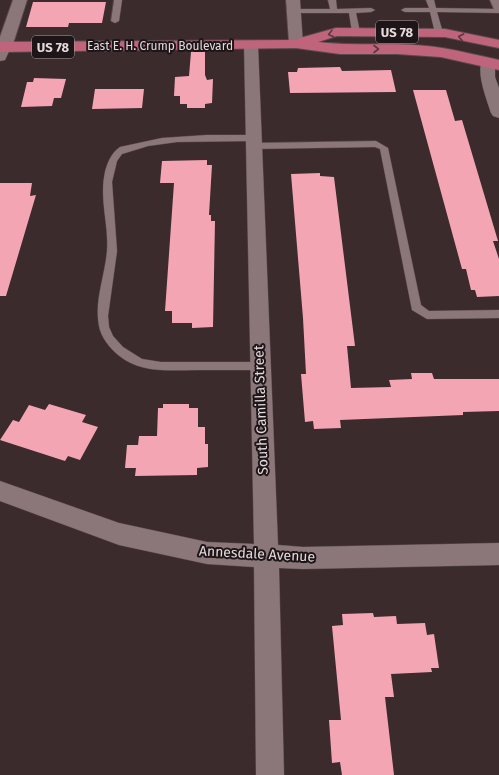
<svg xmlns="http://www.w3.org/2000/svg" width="499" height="775" font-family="'Fira Sans',sans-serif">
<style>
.building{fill:#f4a5b4}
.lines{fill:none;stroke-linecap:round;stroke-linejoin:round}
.lane-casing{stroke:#584a4d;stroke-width:1}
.street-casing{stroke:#584a4d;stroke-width:1}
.secondary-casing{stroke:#584a4d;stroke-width:2}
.primary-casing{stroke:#584a4d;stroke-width:2}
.lane{fill:#8b777a;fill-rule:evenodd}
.street{fill:#8b777a;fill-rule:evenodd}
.secondary{fill:#8b777a;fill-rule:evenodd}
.primary{fill:#c0647c;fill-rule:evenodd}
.oneway{stroke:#5e353f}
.labels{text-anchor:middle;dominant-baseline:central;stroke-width:4;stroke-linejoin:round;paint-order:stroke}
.far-street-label{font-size:12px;fill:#e4d9db;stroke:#1d1517}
.shield{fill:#1d1517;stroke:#a89ea0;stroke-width:1}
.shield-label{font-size:13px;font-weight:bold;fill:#e4d9db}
.street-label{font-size:14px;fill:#e4d9db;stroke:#1d1517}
</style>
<rect width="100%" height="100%" fill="#3b2b2d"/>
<path class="building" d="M33 2H106L102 23H69L68 27H26Z
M191 52H205V75L207 80 213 79 212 103 205 104V108H187V104H180V96H174L175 77 189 76Z
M340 67 342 71 391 70 396 92 290 93 288 72H297L298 68Z
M34 78 66 79 61 98H54L52 106 21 107 27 82H33Z
M95 89H144L142 108 92 109Z
M413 90H446L455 121 462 120 498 241H493L499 259V296L477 297 475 290H471L466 269H462Z
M207 160V165H212L209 215H211V221H215L213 327 192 328V323H172V311H165L174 183H160L162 161Z
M320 173V176L334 177 355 346H347L351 388 391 387 389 380 412 379 411 373H432L434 379H499V411L463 412V415L340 420 341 428 314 429 313 421 305 422 301 374H306L303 318 291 174Z
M0 183H32L30 196 36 195 6 296H0Z
M49 404 86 415 82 422 98 427 80 460 68 456 65 461 0 440 13 420 19 422 29 405 45 410Z
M163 404H189V408H198V427H205V444H208V467L197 468V475L135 476 136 468H125L127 445H138L139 436H157L158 408H163Z
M373 613 374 617 396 616 397 624 425 623 427 635 434 634 439 668H431L432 672 391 674 394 697H385L394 775H342L340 762 332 763 329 720H341L332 626 343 625 342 614Z"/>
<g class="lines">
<g class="lane-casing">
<path id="lane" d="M114 0H122L119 21 115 23 111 21Z
M328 0H336L337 9 371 8 375 10 371 12 356 13 360 32 356 34 352 32 349 13H293L289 11 293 9H330Z
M426 0H434L436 8 499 9V13L437 12 443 33 439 35 435 33 430 12H405L401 10 405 8H429Z
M207 135H253L257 138 253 141 177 142 148 146 122 154 117 161 112 182 117 251 108 316 109 327 113 336 123 347 142 359 161 362H259L263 363 264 366 263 369 259 370C239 370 218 370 198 370 169 370 140 374 117 354 109 347 101 337 99 326 94 301 105 276 107 251 109 225 99 199 105 172 107 163 112 152 120 147L162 138Z
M376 141 388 148 421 305 429 311 499 310V318L427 319 412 310 380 149 375 147 253 149 249 146 253 143Z"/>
</g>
<g class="street-casing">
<path id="street" d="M286 0H300L303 44 301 47H291L289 44Z
M251 41 256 42 258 45 278 545 303 547 499 543V565L303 569 279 568 284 775H256L254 567 207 564 119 545 0 501V481L119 523 207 542 254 544 244 45 246 42Z
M4 43 9 44 11 47 5 60 0 61V44Z
M488 58 493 59 495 62V77L499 88V118L493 116 491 113C487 100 475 71 483 59Z"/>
</g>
<g class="secondary-casing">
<path id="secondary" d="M13 0H27L12 47 9 50 0 51V37Z
M490 0H499V10L494 9Z"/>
</g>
<g class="primary-casing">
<path id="primary" d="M336 28 445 29 499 40V48L445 37 337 36 318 42C359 47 401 41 442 48 461 51 480 56 499 60V70L441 57 397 54H340L296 48 0 52V42L298 40 300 38Z"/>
</g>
<use href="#lane" class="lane"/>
<use href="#street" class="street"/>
<use href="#secondary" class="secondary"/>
<use href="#primary" class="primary"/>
</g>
<defs><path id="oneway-chevron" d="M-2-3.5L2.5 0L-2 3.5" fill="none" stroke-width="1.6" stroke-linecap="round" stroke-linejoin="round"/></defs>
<g class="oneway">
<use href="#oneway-chevron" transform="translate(331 34) rotate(166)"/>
<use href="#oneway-chevron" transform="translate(461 37) rotate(-169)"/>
<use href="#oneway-chevron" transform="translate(376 49)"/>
</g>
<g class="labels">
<g class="far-street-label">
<text x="160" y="46">East E. H. Crump Boulevard</text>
</g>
<g class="shield">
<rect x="376" y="21" width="42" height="22" rx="3"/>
<rect x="32" y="36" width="42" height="22" rx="3"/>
</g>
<g class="shield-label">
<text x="397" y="32">US 78</text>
<text x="53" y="47">US 78</text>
</g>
<g class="street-label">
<text transform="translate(261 410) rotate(-92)">South Camilla Street</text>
<text transform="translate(257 554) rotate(3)">Annesdale Avenue</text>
</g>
</g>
</svg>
